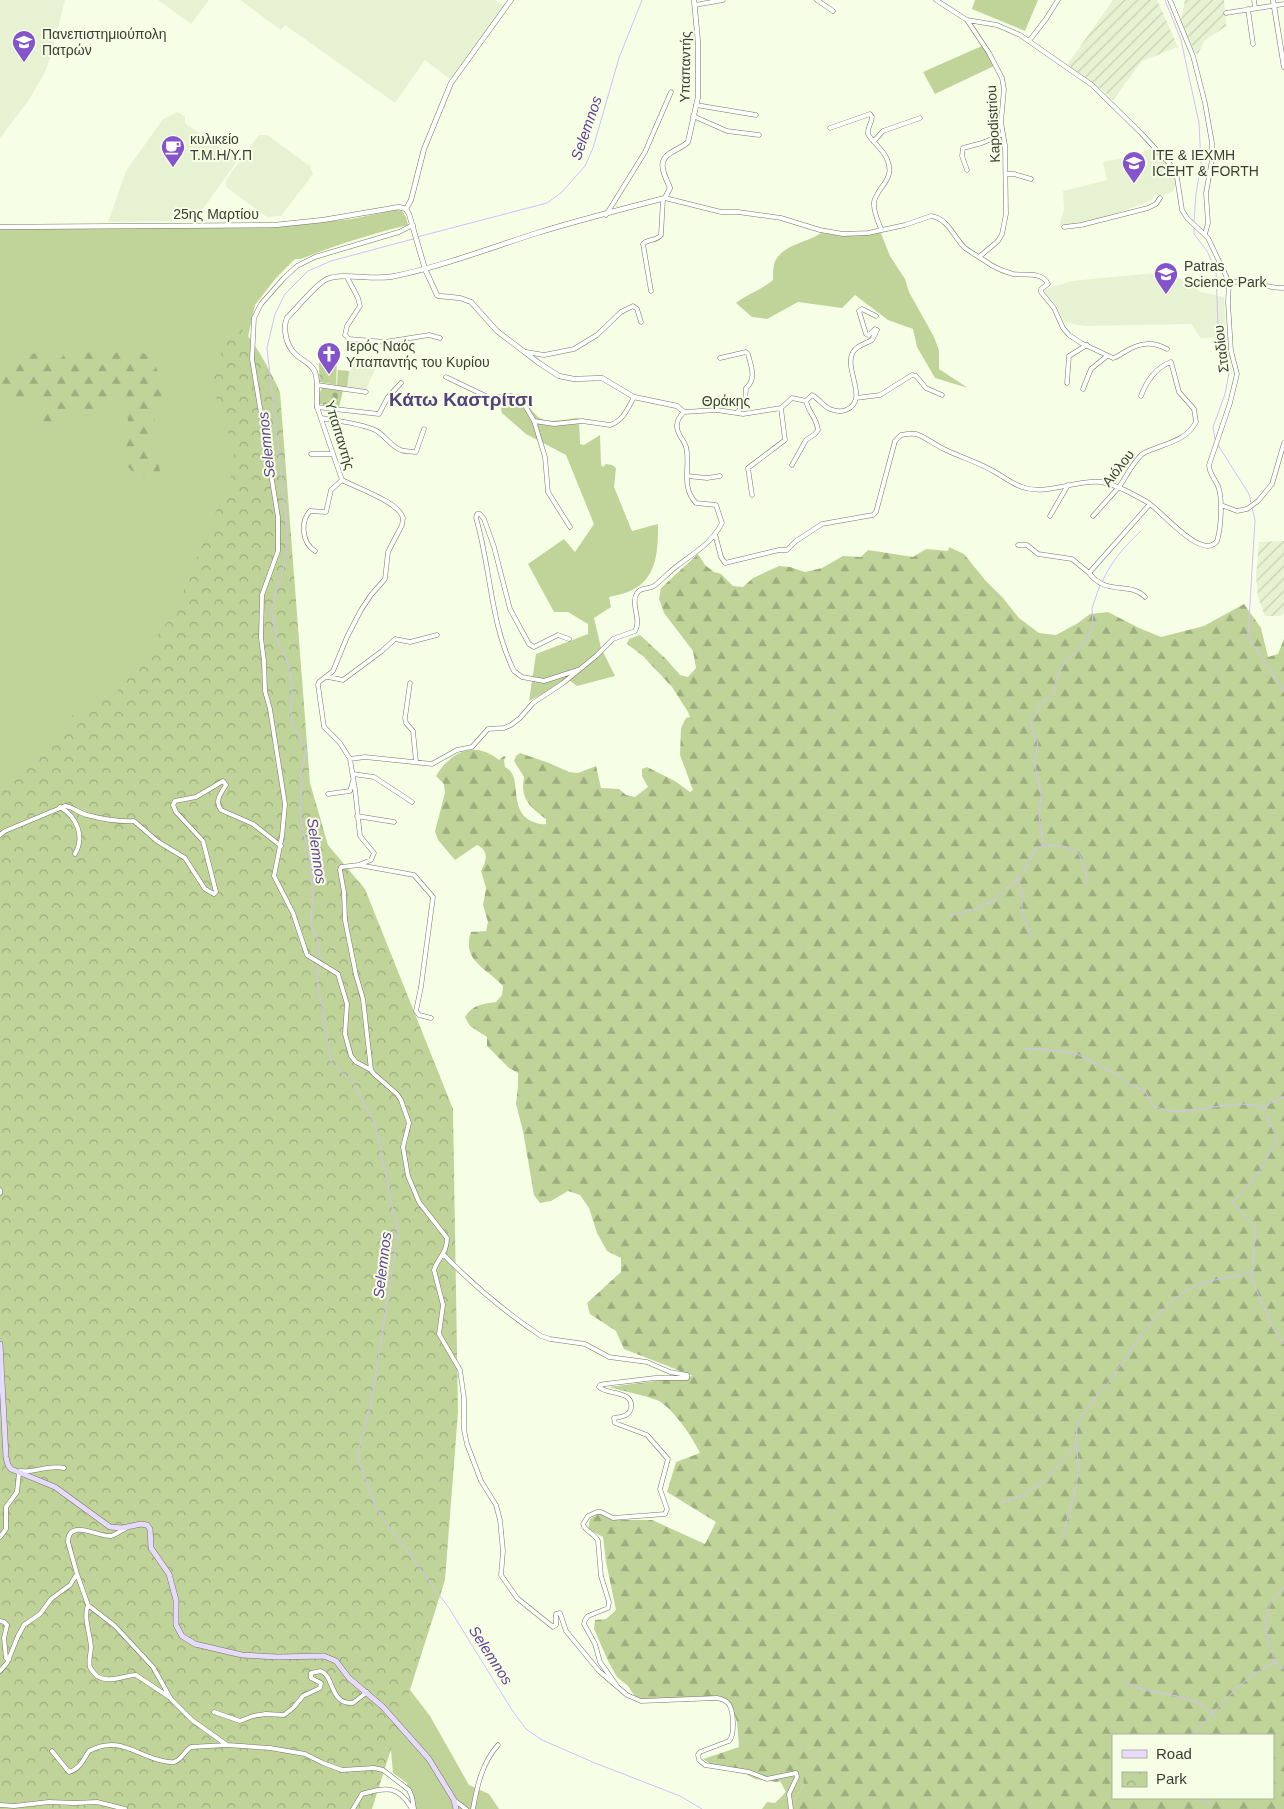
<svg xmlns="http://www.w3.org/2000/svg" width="1284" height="1809" font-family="Helvetica,sans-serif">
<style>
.built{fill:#e7f2d2}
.industrial{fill:url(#industrial-furrows)}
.grass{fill:#c0d499}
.forest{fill:url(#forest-firs);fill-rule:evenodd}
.cemetery{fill:url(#cemetery-stones)}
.park{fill:url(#park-crowns)}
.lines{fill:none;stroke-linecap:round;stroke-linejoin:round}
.stream{stroke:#d2befd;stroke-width:1}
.minor-casing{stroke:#717963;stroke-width:5}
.tertiary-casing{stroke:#717963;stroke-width:5.5}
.secondary-casing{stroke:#717963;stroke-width:6}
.minor{stroke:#fff;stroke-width:4}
.tertiary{stroke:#fff;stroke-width:4.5}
.secondary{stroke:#e7dafc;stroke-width:5}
.labels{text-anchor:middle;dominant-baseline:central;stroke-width:4;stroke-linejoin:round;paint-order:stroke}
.poi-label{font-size:14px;fill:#3b3e35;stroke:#f6ffe6;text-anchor:start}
.street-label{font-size:14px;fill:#3b3e35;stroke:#f6ffe6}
.water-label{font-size:15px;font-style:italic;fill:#633f98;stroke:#f6ffe6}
.district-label{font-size:19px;font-weight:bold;fill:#56407d;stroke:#f6ffe6}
</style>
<defs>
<pattern id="industrial-furrows" width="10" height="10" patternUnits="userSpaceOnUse" patternTransform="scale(1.25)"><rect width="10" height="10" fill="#e7f2d2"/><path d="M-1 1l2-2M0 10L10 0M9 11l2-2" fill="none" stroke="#c7d1b5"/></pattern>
<pattern id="forest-firs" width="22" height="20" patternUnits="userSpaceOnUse" patternTransform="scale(1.25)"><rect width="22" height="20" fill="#c0d499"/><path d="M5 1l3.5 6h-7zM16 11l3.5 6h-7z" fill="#9dad7e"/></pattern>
<pattern id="cemetery-stones" width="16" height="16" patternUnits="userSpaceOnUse" patternTransform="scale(1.25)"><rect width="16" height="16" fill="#c0d499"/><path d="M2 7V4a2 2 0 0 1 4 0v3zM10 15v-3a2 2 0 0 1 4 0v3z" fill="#9dad7e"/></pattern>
<pattern id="park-crowns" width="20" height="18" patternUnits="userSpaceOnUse" patternTransform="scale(1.25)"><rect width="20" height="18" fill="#c0d499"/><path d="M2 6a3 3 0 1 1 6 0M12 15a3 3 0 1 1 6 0" fill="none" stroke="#9dad7e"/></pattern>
</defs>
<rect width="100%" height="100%" fill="#f6ffe6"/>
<path class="built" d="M0 0H65L52 53 45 72 29 100 0 138Z
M158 0H209L191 24Z
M240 0H495L503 6 450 79 425 60 395 103 285 25 281 30Z
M178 112 185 117V123L238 160 200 213 197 221 108 222 126 171 163 119Z
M259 135H267L310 166 313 174 281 216 267 217 226 187V180Z
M1152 148 1174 173 1176 186 1173 191 1162 196 1154 194 1152 200 1107 217 1074 225 1059 226 1064 209 1063 191 1107 180 1103 162 1135 155Z
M1164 272 1179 278 1201 292 1224 297 1226 337 1201 338 1191 324 1084 326 1064 322 1056 305 1043 290 1072 281Z
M352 363 377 365 366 390 336 385 337 370 351 371Z"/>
<path class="industrial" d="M1113 0H1157L1178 47 1142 61 1113 100 1101 89 1067 65Z
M1185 0H1224L1226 26 1204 41 1198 54 1195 53 1181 20Z
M1284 541V613L1280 616H1265L1258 597 1256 577 1259 542Z"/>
<path class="grass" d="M975 0H1038L1025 31 972 9Z
M984 45 996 65 935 94 923 72Z
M396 210 402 211 406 217 408 225C371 234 336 245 301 259H295L276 278 255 305 246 346 271 497 0 905V229L198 227 266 228 352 219Z
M880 231 890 256 905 279 909 292 934 337 939 350V369L968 388 935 378 917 347 913 329 888 320 855 295 842 308 798 302 767 319 752 317 736 303C749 293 760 291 773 280 773 275 773 269 774 264 780 245 807 243 821 233L844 236Z
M338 370 349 371 347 387 337 386Z
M517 394C525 400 529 408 536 415 546 426 567 418 579 418L580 444 584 445 600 435 601 465 603 467 606 464 612 465 616 468 614 487 632 531 658 524C658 548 658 578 632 590 625 594 616 595 609 597L611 607 594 618 601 648 615 676 577 686 569 680 529 701 536 654 588 634V624L568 612H554L528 564 564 539 575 552 594 524 566 455 526 434 502 413 501 409C504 401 512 401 517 394Z
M404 1682 430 1716 469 1785 489 1794 499 1809H411L407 1783 393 1773 390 1739Z
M805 1775 803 1786 792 1804 794 1809H762L767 1802 775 1803 786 1792 780 1781Z"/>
<path class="forest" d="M80 347 97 358H109L117 352 130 350 143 353 153 359 158 373V382L167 399 157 409 150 438 152 449 159 463 160 474C150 479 145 480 135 473 129 469 126 466 125 458 124 450 129 440 129 431 130 416 121 398 105 398L100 401 97 406 89 411 68 412 45 433 42 408 38 403 32 400 8 396 0 400V374L25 355 38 353 41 359 54 369 58 366 59 361 69 348Z
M949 547 964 554 985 580 1003 598 1019 618 1039 633 1056 635 1078 623 1090 614 1108 612 1139 628 1161 637 1204 626 1244 604 1261 628 1268 657 1278 654 1284 639V1809H794L792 1804 803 1786 804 1776 776 1782 755 1779 738 1770 712 1765 703 1759 739 1747 737 1722 731 1705 723 1701 649 1700 636 1698 628 1686 617 1677 609 1663 594 1629 595 1620 606 1619 616 1610 606 1562 603 1537 588 1529 590 1519 600 1513 621 1520H652L705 1544 716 1522 667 1492 676 1462 700 1453C693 1438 674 1410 659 1401 648 1396 622 1391 609 1387L693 1376 624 1349 616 1331 590 1314 587 1303 621 1272V1258L607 1251 597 1233 589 1208 580 1195 568 1191 551 1201 540 1203 534 1195 523 1131 516 1104 518 1086V1073L509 1068 487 1046V1037L470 1026 465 1017C472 1005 482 1004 496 1002L502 995 503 986C487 968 461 961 471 932L486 931 488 922 483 905 486 888 481 871C487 860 489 851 477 845L455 860 438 840 435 831 445 793 444 784 436 776C451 751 475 740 499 760L504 756H506L504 760 505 767C524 776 507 809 531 821 537 823 540 825 546 824V819C530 807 520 799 524 777L514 761 516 756 520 753 549 763 569 772 578 773 596 766 601 788 619 789 626 795 635 797 648 787 642 776V769L647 767 675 781 690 792 693 790 680 755 681 728 686 718 690 717 688 712 672 687 643 656 627 644 629 639 640 635 666 659 680 675 688 677 696 668 693 651 664 613 659 599 661 588 698 554 705 565 714 572 721 574 733 586 743 587 753 578 779 566 790 567 805 572 822 568 843 556 861 557 868 550 913 557 926 549 948 551ZM1113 1735H1273V1798H1113Z"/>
<path class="cemetery" d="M322 388 343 391 339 407 319 404V394Z"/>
<path class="park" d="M232 323C249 327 273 377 280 392L310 783 328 845 365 889 453 1109 458 1412 445 1580 372 1809H0V786L28 762 71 716 116 693 175 611 236 464 222 408 209 385Z
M330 354 337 360 336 385 319 382C321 371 315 363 325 355Z"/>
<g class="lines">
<path class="stream" d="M1165 0 1181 40 1199 123 1201 164 1196 194 1194 222
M1194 226V234L1207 251 1216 271 1218 326 1229 373 1225 394 1213 427 1215 440
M417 237 547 203 562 192 585 166 593 148 619 58 642 0
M1218 445 1249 494 1255 520 1248 637 1284 691
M1102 582C1112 560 1124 547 1141 531
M1044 846 1039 817 1041 793 1034 762 1038 742 1033 733 1031 723 1041 704 1054 693 1057 677 1064 663 1075 653 1087 639 1093 627 1092 608 1100 585
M1018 878 1022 894V911L1031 938
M950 915 974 910 994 900 1025 871 1035 849 1044 846 1061 845 1079 854 1086 870 1087 885
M320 961 319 943 311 925 313 894 309 855 301 822V773L306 750 291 722 292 686 289 665 278 642 271 609 281 578 287 550 286 519 267 348 275 314 285 294 308 271 331 261 413 239
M319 965 317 977 331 1062 355 1085 376 1127 398 1234 371 1403 357 1456 377 1510 449 1608 512 1710 526 1729 542 1740 595 1763 680 1796 702 1809
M1026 1048 1075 1053 1118 1075 1130 1085 1144 1090 1150 1099 1153 1106C1163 1109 1173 1112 1184 1111 1210 1110 1236 1099 1262 1107
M1284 1097 1263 1107 1277 1139C1266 1163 1252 1184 1232 1202L1255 1227 1252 1280 1274 1330 1284 1344
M1001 1503 1021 1496 1044 1482 1076 1445
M1062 1537C1068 1517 1075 1495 1078 1474 1080 1457 1072 1439 1079 1422 1083 1410 1102 1390 1111 1379 1134 1348 1153 1311 1187 1290 1207 1278 1230 1279 1252 1272
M1284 1587C1276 1595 1265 1610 1265 1622 1265 1630 1271 1653 1275 1661 1277 1664 1281 1666 1284 1669
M1124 1682 1144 1690 1177 1696 1195 1701 1214 1714
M1191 1735C1207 1721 1219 1705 1234 1691 1246 1679 1261 1669 1276 1662
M1111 1777 1113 1776
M1200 1798 1209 1806"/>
<g class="minor-casing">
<path id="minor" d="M817 0 833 11
M1170 0 1193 56 1205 103 1212 143V160L1206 193 1208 223 1205 234
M1254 0 1255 8
M695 5 723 0
M1248 9 1253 44
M1226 13 1284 4
M967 20 989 53 1002 78 1004 89 1001 122 1005 145 1006 214 1002 234 998 241 979 257
M1029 41 1046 19 1058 0
M696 105 756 115
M693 116 727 131 759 135
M830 128 870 114 872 117C872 123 867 127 868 134 873 143 883 149 887 159 896 180 878 185 874 202 873 211 878 221 881 229
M874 141 883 131 920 118
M967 170 962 156 963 148 982 143 1003 134
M1006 174H1014L1031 179
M665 198 721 212H738L781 218 820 230 843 234 868 233 905 225 931 216C948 218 954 238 965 248 973 254 983 259 991 265 998 269 1005 272 1013 274 1025 276 1042 271 1048 284L1041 289V292L1054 308 1063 328 1069 335 1081 343 1113 358C1118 357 1122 353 1128 350 1142 342 1153 342 1167 349
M606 215 645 152 671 92
M1064 227 1081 225 1148 208 1156 204 1160 198
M347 277 358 298 360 306 347 326 345 335 349 339 385 342 429 335 440 338
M1229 282C1250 280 1264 288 1284 288
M651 291 643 244C647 239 657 241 661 235L663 199
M526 352 544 355 574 349 597 335 621 312 633 306 637 309 641 322
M720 358 746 352 748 354C751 366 757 379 746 388L745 402 737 413
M446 377 490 398 512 396 524 404 534 421 554 424 582 421 610 425C623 421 628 408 634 397
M1067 383 1069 356 1087 345
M317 385 366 392
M1083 389 1091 369 1107 356
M856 398 880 395 912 375 916 376 926 388 942 395
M781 408 792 398 806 401 812 395C819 399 823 406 830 409 835 411 841 412 846 410 870 400 843 369 853 352 857 345 865 344 872 340L877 330 875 329 869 335 866 334 859 311 862 309 876 316
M321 418C339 421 359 423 375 430 385 435 391 447 401 450 405 452 411 451 416 452L424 429
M534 421 545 457 548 492 570 527
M311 454H333
M792 465 806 440 815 434 818 430C816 416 809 414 806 401
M687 476 707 478 720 476
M1221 505 1237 511 1247 509 1258 501 1272 484 1284 443
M1050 516 1068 485
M1093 516C1101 507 1110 497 1119 487 1125 479 1135 458 1144 453 1162 444 1186 442 1196 422L1194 409 1179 392 1171 362C1156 367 1146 382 1141 396
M715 534 721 557 725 563 779 550H787L796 541 822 524 873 515 876 512 895 441 901 435C906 434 911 433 916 434 926 437 936 446 946 450 963 458 980 463 995 472 1004 477 1012 484 1022 487 1047 496 1076 479 1101 482 1117 485 1133 494 1147 502 1160 509 1202 562 1217 541 1221 528 1223 499 1218 486 1215 479 1209 473 1209 465L1230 403 1237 374 1231 351 1228 302 1229 282 1208 238 1187 218 1182 210 1176 171 1141 133 1092 85 1020 35 997 25 967 20 936 0
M1018 545H1027L1038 554 1072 559 1089 573
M315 551C302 543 300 522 310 511L326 512 331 490 342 480
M1145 597C1130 581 1106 596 1089 573L1150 504
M569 639 558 635 534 647 529 644 510 609 494 547 484 519 480 514H477L476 518C491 568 490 623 514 671L522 677 544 681 578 670
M328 677 343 680 382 651 395 639 410 642 437 635
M410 683 405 718 406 723 413 731 416 762
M350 759 365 757 432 764 457 750 472 747 488 729 504 728 511 725 520 718 533 703 563 683 596 656 613 639 635 631C642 620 630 604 637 593 642 586 648 590 654 586 662 580 669 572 677 566 694 553 712 543 722 523L716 505 696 503C680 486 691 466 686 447 684 439 676 434 677 425 677 420 680 416 684 412L717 410 743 414 781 408 785 440 748 468 752 495
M353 774 374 777 412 802
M328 794 350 791 353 781
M60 807C77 817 85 836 75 854
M357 816 394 822
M0 835 5 831 65 806C73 807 79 813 87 815 102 819 119 822 134 821L157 841 185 858 205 889 214 894 216 892 203 841 176 812 173 805 175 801 196 797 223 781 226 785C221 793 214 801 221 810L253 824 281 846
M361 864 371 860 374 853 360 836 355 789 350 759 340 743 324 727 318 685 319 682 333 671 347 637 361 610 371 595 385 579 388 552 402 525 403 518C399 502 357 488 342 480L317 407 379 414 388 397 401 383
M431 1018 419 1015 416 1011 421 987 433 897 414 875 359 865 341 867 340 870 344 892 345 920 356 975 363 999 371 1070 374 1074 397 1094 401 1100 409 1123 403 1147 408 1176 419 1202 447 1238C447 1254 438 1257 434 1270L443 1305 439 1334 460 1370 464 1398V1430L467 1444 481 1481 496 1505 500 1520 503 1551 501 1575 517 1598 553 1627 556 1625V1614L560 1613 566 1631 599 1671 627 1695 641 1701 717 1698C722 1699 725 1700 728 1703 734 1710 735 1735 729 1741L700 1752 698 1755 699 1760 705 1765 749 1772 767 1779 796 1773 797 1777 789 1794 791 1809
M371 1070 356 1062 351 1056 345 1034 347 1004 338 974 307 955 293 913 274 876 282 836 285 804 270 709 265 691 264 661 261 638 262 595 278 551V517L252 359 254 318 261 304 284 278 297 266 315 257 399 232 413 225
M0 1190V1193
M444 1255C474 1286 505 1312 541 1336L550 1339 585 1344 609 1357 647 1362 670 1372 687 1375
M20 1471C35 1473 50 1464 64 1468
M125 1529C120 1531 115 1535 111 1536 98 1537 68 1518 68 1542L77 1574 88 1605 115 1626 153 1667 171 1699 192 1720 227 1745 270 1748 305 1754 323 1763 342 1770 374 1768 383 1770 409 1790 412 1797 414 1809
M0 1537 6 1529V1507L17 1492 19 1473
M88 1605C83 1617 90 1633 91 1647 91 1653 88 1661 90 1667 91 1670 95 1674 97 1676 109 1684 125 1675 136 1675L169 1697
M0 1621 4 1622 7 1625 4 1638 6 1658 9 1660
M0 1671 7 1663 18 1636 24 1625 40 1614 51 1599 70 1585 77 1574
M617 1686 600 1662 595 1644 584 1624 585 1620 588 1616 608 1608 609 1602 601 1576 598 1541C595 1533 585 1532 583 1524L588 1516 597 1512H601L613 1518 665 1514 667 1509 660 1489 668 1459 647 1435 615 1423 614 1418C620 1417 629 1417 631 1408 634 1390 607 1395 599 1387L600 1385 605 1384 655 1378H687V1375
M214 1712 240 1721 253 1716 266 1714 284 1715 293 1708 303 1696 320 1688 321 1683 311 1678V1673L321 1671C335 1677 329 1704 353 1703L367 1692
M52 1751 69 1772C80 1769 83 1760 89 1751 118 1736 133 1753 159 1760 164 1761 169 1763 174 1762 182 1760 184 1751 191 1747L226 1745
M454 1800 466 1809
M0 1805 14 1806 49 1802 74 1803 97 1802 125 1809
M353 1809 362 1794C387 1787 398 1785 412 1809
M473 1809C477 1786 482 1763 498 1745"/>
</g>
<g class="tertiary-casing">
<path id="tertiary" d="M1273 0 1284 67
M406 209 411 200 424 149 451 83 511 0
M0 227 275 225 323 220 399 207 406 209 409 214 425 269 437 295 439 296 460 298 471 302 497 331 539 363 559 376 574 379 602 378 634 397 677 406 684 412
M317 407C316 396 319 382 315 372 309 358 292 361 286 337 285 330 284 325 287 318 296 309 317 283 327 279 344 272 375 281 395 276 443 266 490 248 537 233 579 220 622 209 665 198L670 188C668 182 664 176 663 169 659 153 679 151 688 142L698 97V42L694 0"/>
</g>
<g class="secondary-casing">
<path id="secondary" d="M0 1344 6 1457 8 1465 11 1469 55 1487 110 1527 122 1528 141 1524 147 1525 150 1529 151 1548 169 1574 176 1600V1625L182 1636 195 1644 242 1655 278 1657 324 1656 336 1661 349 1678 383 1707 429 1759 454 1800 456 1809"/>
</g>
<use href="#minor" class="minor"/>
<use href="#tertiary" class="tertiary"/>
<use href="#secondary" class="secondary"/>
</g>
<defs>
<g id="university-pin" transform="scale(1.25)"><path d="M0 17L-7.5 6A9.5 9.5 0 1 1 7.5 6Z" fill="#8554cd" stroke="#f6ffe6"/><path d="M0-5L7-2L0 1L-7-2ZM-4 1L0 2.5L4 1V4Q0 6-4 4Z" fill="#fff"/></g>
<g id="cafe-pin" transform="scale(1.25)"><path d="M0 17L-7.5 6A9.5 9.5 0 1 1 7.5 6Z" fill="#8554cd" stroke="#f6ffe6"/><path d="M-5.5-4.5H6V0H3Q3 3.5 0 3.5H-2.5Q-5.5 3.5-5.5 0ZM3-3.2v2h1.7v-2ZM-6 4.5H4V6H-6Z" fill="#fff"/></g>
<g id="church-pin" transform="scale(1.25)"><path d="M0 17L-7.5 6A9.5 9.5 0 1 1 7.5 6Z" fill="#8554cd" stroke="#f6ffe6"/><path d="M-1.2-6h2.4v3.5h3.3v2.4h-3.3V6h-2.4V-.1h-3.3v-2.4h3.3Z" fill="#fff"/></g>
</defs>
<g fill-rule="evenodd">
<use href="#university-pin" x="24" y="42"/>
<use href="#cafe-pin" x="173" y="147"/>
<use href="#university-pin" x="1134" y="163"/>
<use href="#university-pin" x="1166" y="274"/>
<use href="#church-pin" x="329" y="354"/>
</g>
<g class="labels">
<g class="poi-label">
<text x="42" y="34">Πανεπιστημιούπολη<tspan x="42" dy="16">Πατρών</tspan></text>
<text x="190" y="139">κυλικείο<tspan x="190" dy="16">Τ.M.Η/Υ.Π</tspan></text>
<text x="1152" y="155">ΙΤΕ &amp; ΙΕΧΜΗ<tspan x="1152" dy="16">ICEHT &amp; FORTH</tspan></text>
<text x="1184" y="266">Patras<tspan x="1184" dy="16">Science Park</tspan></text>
<text x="346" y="346">Ιερός Ναός<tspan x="346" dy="16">Υπαπαντής του Κυρίου</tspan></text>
</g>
<g class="street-label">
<text transform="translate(685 67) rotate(-89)">Υπαπαντής</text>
<text transform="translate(993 124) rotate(-93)">Kapodistriou</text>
<text x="216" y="214">25ης Μαρτίου</text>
<text transform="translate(1221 349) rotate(-97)">Σταδίου</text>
<text x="726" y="401">Θράκης</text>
<text transform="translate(340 435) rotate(73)">Υπαπαντής</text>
<text transform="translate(1118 468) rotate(-52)">Αιόλου</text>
</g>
<g class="water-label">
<text transform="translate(586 128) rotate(-71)">Selemnos</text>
<text transform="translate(266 445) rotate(-96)">Selemnos</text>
<text transform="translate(317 851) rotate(82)">Selemnos</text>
<text transform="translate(382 1265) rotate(-83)">Selemnos</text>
<text transform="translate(491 1655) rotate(57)">Selemnos</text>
</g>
<g class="district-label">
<text x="461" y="399">Κάτω Καστρίτσι</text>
</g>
</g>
<rect x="1112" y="1734" width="162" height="65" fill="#f6ffe6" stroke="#abb29f"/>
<rect x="1122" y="1750" width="25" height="8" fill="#e7dafc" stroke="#abb29f"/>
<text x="1156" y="1759" font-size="15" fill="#3b3e35">Road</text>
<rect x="1122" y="1772" width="25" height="15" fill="url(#park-crowns)" stroke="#abb29f"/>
<text x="1156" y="1784" font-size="15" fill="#3b3e35">Park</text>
</svg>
